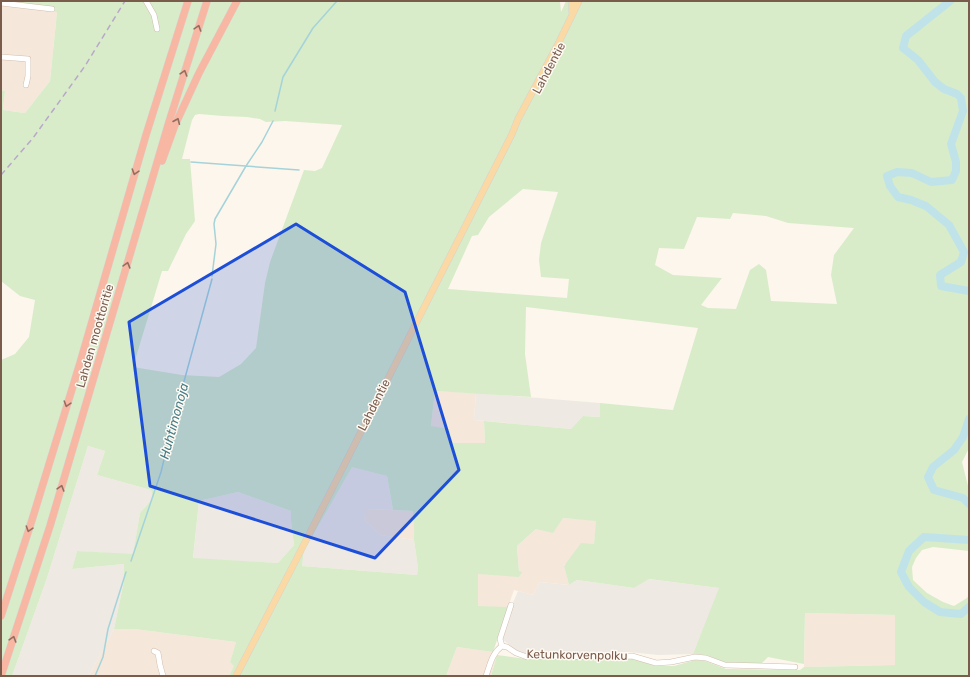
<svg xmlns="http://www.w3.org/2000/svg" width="970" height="677" font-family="Rubik,sans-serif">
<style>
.residential{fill:#f5e8da}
.industrial{fill:#efe9e4}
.green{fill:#d8ecc9;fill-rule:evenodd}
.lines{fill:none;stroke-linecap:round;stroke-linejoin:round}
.stream{stroke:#a5d3da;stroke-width:1.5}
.river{stroke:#bfe3e8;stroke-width:8}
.minor-casing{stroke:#d1beb0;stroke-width:6}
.major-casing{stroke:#dad1cd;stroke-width:7}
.highway-casing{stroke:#dad1cd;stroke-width:8}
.minor{stroke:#fff;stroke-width:5}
.major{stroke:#fbd9a5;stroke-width:6}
.highway{stroke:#f7b7a3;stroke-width:7}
.rail{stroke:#b9a8c9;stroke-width:1.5;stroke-dasharray:6 4;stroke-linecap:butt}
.oneway{stroke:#936e5e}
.marked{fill:#1d4ed8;fill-opacity:0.2;stroke:#1d4ed8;stroke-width:3;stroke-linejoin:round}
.labels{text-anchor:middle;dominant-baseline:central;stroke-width:3;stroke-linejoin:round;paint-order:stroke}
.street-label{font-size:12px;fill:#7a5c4d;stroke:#fffaf3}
.water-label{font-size:13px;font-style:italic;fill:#437c86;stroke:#fffaf3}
</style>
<rect width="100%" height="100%" fill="#fdf6ec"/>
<path class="residential" d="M1 1H11V6L57 12 50 81 25 113 3 110 5 91 1 90Z
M435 391 476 393 474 420 484 421 485 443H453L431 426Z
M365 509 413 511 414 540 380 535 364 519Z
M562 518 597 520 594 544 564 565 569 585 540 582 533 595 514 590 508 607H478V574L519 571 517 546 536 529Z
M805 613 895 615V665L804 667Z
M114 629H134L236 642 230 662 235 666 229 676H89Z
M457 647 480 650 493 652 497 655 491 676H446Z"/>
<path class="industrial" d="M476 393 600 403V417L583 416 571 429 474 420Z
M88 446 105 451 97 475 151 490 153 498 140 513 133 555 77 551 72 569 124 564V581L114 629 89 676H12L47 578Z
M352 466 387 476 393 510 366 509 364 519 380 535 414 540 418 568 417 575 302 566 304 551Z
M238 492 291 511V521L294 545 278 563 193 559 199 501Z
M648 579 720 588 693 654 659 655 628 652 528 654 519 652 507 643 502 639 512 605 518 591 533 595 540 582 569 585 577 580 634 588Z"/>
<path class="green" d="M11 1H560L561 12 566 1H969V448L962 462 969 490V551L933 547 922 550 916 558 912 567 913 580 927 593 943 602 954 606 967 598 969 595V676H491L497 655 526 659 632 658 655 666H674L695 660 705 661 726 669 800 670 804 667 895 665V615L805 613 804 664 768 657 761 664 725 663 707 655 693 654 719 588 649 579 634 588 577 580 569 585 564 566 581 543 594 544 596 521 563 518 553 533 536 529 517 546 519 571 522 572 519 577 478 574V606L508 607 493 652 457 647 446 676H229L234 666 230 662 236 642 134 629H114L124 581V564L72 569 77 551 133 554 140 513 153 498 151 490 97 475 105 451 88 446 47 578 12 676H1V360L15 354 29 337 35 300 20 296 1 281V90L5 91 3 110 25 113 50 81 57 12 10 6ZM199 114 223 116 247 117 260 119 266 122 285 121 342 125 322 168 315 171 304 170 270 262 265 283 256 348 241 364 219 377 182 375 133 367 162 271H168L186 234 195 221 190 159H182L192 120 195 115ZM523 189 558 192 541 243 539 260 541 277 569 279 567 298 448 289 472 236 478 235 489 217ZM733 213 766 216 788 223 854 228 834 255 831 275 837 304 771 301 766 270 759 264 750 270 736 309 708 308 701 305 722 278 673 275 655 265 659 248 684 249 697 217 730 219ZM526 307 698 328 673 410 600 403V417L583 416 571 429 484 421 485 443H453L449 429 431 426 435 391 531 397 525 354ZM352 467 387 476 393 510 413 511 414 540 418 568 417 575 302 566 304 551ZM238 492 291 511V521L294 545 278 563 193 558 199 501Z"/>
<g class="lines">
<path class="stream" d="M275 111 283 77 313 28 337 1
M191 162 299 170
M212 276 216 244 214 224 215 219 246 166 262 142 273 121
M131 561 161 472 174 418 212 279
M95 676 103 657 108 629 126 572"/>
<path class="river" d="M950 1 906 36 903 48 918 60 935 82 944 89 957 94 961 98 963 111 951 144 956 162V171L952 180 931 182 912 173 897 172 887 176 890 186 898 197 911 200 926 206 949 225 964 252 961 262 940 275 941 286 969 291
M969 419 963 437 954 450 933 467 928 477 934 490 963 498 969 504
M969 540 924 537 909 551 901 572 909 587 924 602 940 612 961 614 969 607"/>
<g class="minor-casing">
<path id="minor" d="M146 1 154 15 157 29
M1 3 52 9
M1 57 28 59V76L26 85
M502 646 507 647 516 653 527 657 632 656 656 663 671 662 695 657 706 658 725 665 795 667
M502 646 500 639 511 605
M154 651 158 653 160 665 163 676
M486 676C490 665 492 653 502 646"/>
</g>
<g class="major-casing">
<path id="major" d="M572 1V12
M236 676 296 560 512 134 518 119 557 46 579 1"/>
</g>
<g class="highway-casing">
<path id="highway" d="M162 161 175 125 199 73 237 1
M1 616 32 520 80 363 146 135 188 1
M1 676 50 526 169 122 207 1"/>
</g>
<use href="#minor" class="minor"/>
<use href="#major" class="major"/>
<use href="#highway" class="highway"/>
<path class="rail" d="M1 175 33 138 85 66 125 1"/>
</g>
<defs><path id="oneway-chevron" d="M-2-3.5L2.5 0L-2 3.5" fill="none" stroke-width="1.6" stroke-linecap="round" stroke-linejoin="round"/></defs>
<g class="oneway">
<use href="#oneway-chevron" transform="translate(198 28) rotate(-72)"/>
<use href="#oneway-chevron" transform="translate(184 73) rotate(-73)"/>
<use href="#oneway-chevron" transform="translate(177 121) rotate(-67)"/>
<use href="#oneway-chevron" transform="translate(135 172) rotate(107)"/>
<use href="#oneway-chevron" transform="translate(127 265) rotate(-74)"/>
<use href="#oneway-chevron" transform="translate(67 404) rotate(107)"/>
<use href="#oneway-chevron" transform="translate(61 488) rotate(-73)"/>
<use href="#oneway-chevron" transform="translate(29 529) rotate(108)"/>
<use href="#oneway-chevron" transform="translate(13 639) rotate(-73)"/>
</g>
<path class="marked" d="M296 224 405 292 459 470 375 558 150 486 129 322Z"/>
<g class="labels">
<g class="street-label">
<text transform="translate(549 68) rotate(-62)">Lahdentie</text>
<text transform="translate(95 336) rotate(-74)">Lahden moottoritie</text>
<text transform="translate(374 405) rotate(-63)">Lahdentie</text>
<text transform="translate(577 655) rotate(1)">Ketunkorvenpolku</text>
</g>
<g class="water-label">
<text transform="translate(174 421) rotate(-75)">Huhtimonoja</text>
</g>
</g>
<rect width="970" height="677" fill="none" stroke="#7a5c4d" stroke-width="4"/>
</svg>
